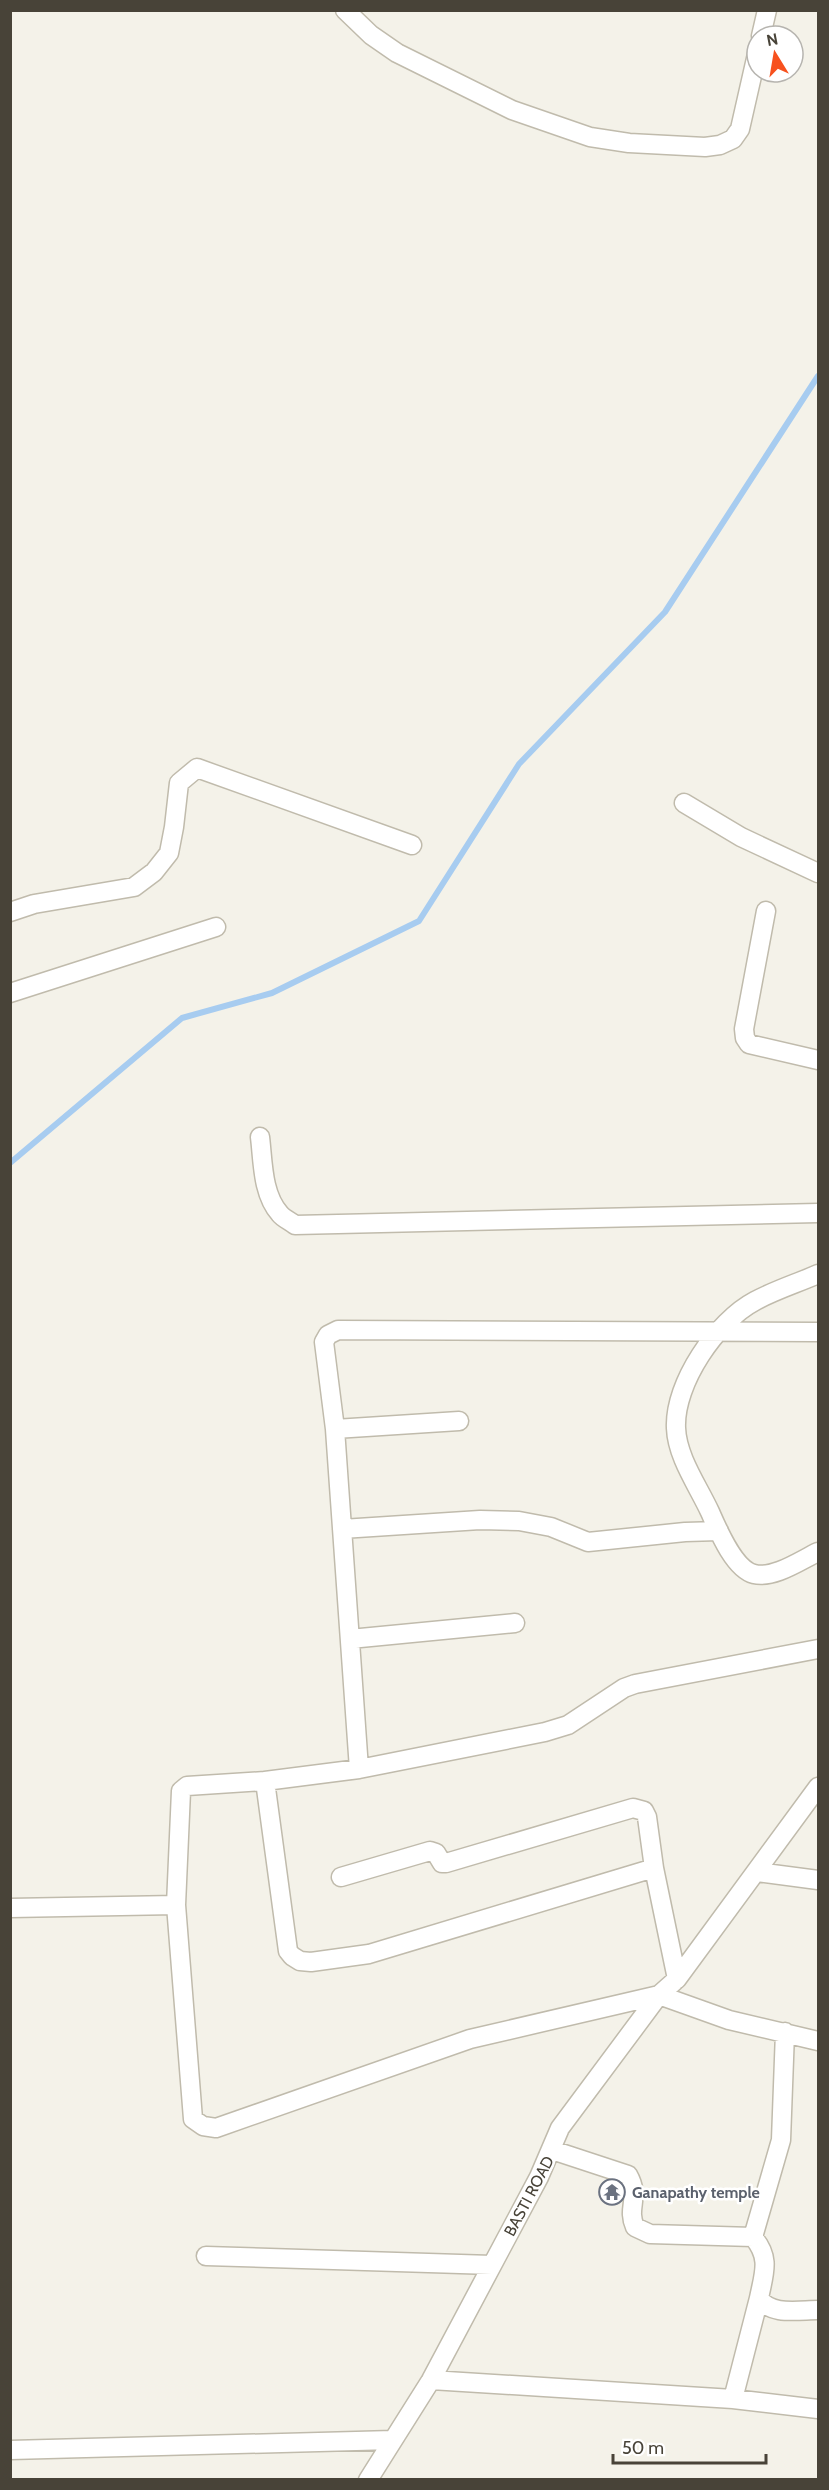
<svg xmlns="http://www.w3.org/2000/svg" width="829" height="2490" font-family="Cabin,sans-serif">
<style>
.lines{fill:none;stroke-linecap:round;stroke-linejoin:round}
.stream{stroke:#a7ccf0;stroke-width:6}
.street-casing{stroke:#c0bbac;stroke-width:21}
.street{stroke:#fff;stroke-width:18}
.labels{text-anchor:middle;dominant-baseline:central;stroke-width:5;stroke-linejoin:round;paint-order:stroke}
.worship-label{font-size:16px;font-weight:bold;fill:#5b616d;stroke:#fff;text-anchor:start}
.street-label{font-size:16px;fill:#484338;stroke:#fff}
</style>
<rect width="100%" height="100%" fill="#f4f2e9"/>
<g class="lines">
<path class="stream" d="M10 1163 182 1018 272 993 419 921 519 764 665 612 818 376"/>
<g class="street-casing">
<path id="street" d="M345 10 371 35 397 53 512 110 590 137 629 143 705 147 720 145 733 139 740 129 757 54
M761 36 767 10
M684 803 741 837 818 873
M766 911 744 1029 745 1038 749 1044 818 1060
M10 912 34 904 134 887 154 872 169 853 174 827 179 783 197 768 412 845
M10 993 216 927
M260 1137C263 1161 262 1194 280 1214 283 1218 290 1221 295 1225L818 1213
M818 1274C798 1283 775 1290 755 1301 717 1321 674 1383 676 1428 677 1457 698 1486 710 1512 718 1530 734 1569 754 1574 774 1579 801 1560 818 1552
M335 1429 459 1421
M342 1529 480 1520 519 1521 551 1527 588 1542 685 1532 719 1531
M350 1639 515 1623
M359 1769 335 1429 324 1342 328 1335 338 1330 818 1332
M265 1781 288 1951 292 1956 300 1961 311 1962 369 1954 654 1868 677 1979
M757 1872 818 1880
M341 1877 430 1851 436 1853 442 1863H446L633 1808 644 1811 647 1817 654 1868
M176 1905 181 1791 187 1786 265 1781 359 1769 545 1732 568 1725 624 1688 635 1684 818 1649
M10 1908 176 1905 193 2119 203 2126 216 2128 470 2039 659 1995 729 2020 818 2041
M552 2150 628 2175C641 2198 626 2207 635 2227L650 2234 753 2237C771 2258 764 2273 759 2298 770 2316 799 2310 818 2310
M753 2237 781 2140 785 2032
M206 2256 492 2265
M431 2380 733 2399 818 2409
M733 2399 759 2298
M10 2450 393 2440
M368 2480 431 2380 539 2177 560 2128 659 1995 677 1979 818 1787"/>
</g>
<use href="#street" class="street"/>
</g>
<defs>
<g id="temple-ring" transform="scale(1.35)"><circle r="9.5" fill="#fff" stroke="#6b7280" stroke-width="1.5"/><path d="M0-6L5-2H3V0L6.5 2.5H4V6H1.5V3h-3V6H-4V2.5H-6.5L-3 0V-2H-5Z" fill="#6b7280"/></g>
</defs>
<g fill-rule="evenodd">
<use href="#temple-ring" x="612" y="2192"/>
</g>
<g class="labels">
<g class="worship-label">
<text x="632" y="2192">Ganapathy temple</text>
</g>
<g class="street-label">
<text transform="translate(529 2196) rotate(-62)">BASTI ROAD</text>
</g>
</g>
<rect width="829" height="2490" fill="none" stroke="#484338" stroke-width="24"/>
<g transform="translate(775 54) rotate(349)"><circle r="28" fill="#ffffff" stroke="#b6b4af" stroke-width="1.5"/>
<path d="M0-4.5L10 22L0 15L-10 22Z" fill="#f7511e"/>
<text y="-9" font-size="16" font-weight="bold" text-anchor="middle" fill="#484338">N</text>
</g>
<path d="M613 2454v9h153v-9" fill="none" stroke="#484338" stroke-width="3"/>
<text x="622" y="2454" font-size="18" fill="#484338" stroke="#ffffff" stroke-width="4.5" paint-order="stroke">50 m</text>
</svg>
